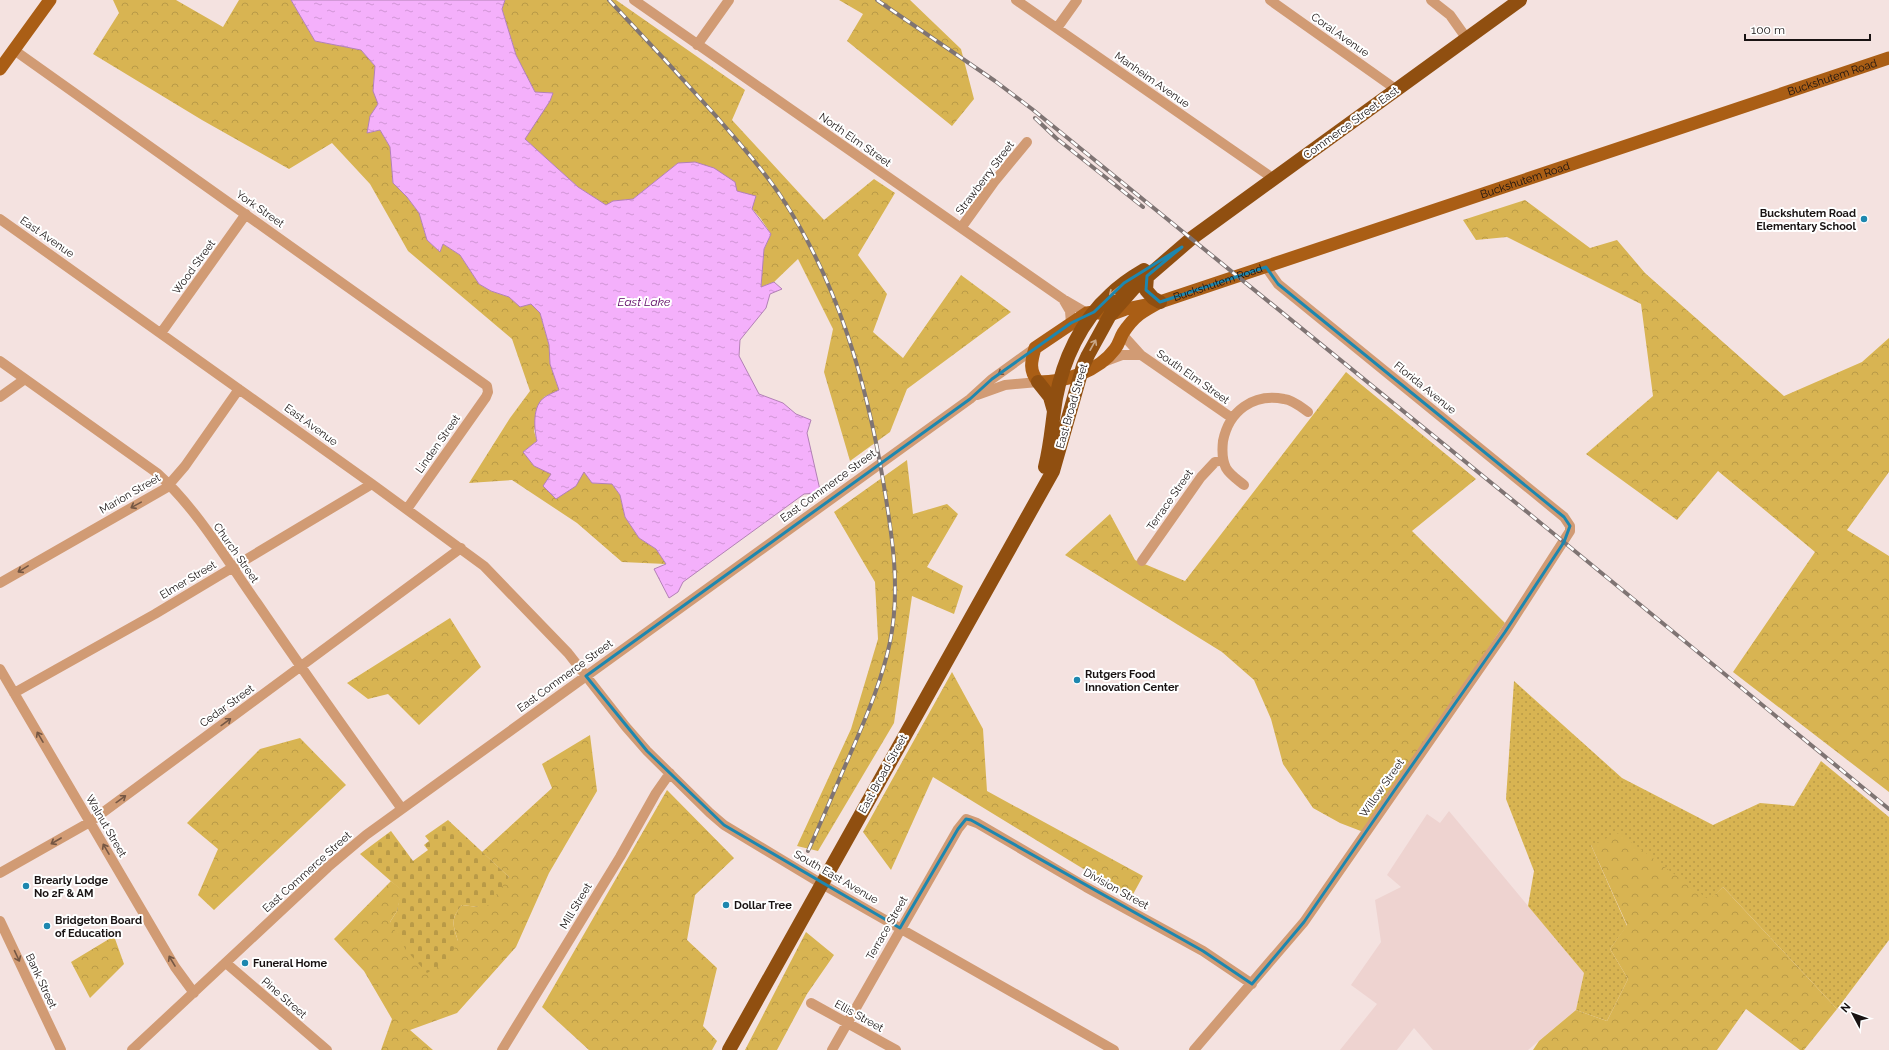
<svg xmlns="http://www.w3.org/2000/svg" width="1889" height="1050" font-family="Raleway,sans-serif">
<style>
.built{fill:#eed3d0}
.grass{fill:url(#grass-dots)}
.forest{fill:url(#forest-crowns)}
.cemetery{fill:url(#cemetery-stones)}
.water{fill:url(#water-ripples);stroke:#b281b5}
.lines{fill:none;stroke-linecap:round;stroke-linejoin:round}
.minor{stroke:#d19b74;stroke-width:10}
.major{stroke:#aa5e15;stroke-width:13}
.highway{stroke:#904f10;stroke-width:14}
.rail-casing{stroke:#7f7473;stroke-width:4}
.rail{stroke:#fff;stroke-width:2.5;stroke-dasharray:8;stroke-linecap:butt}
.oneway{stroke:#c8a788}
.oneway2{stroke:#755744}
.marked{fill:none;stroke:#1d87af;stroke-width:3;stroke-linejoin:round}
.poi-dot{fill:#1d87af;stroke:#fff;stroke-width:1.5}
.labels{text-anchor:middle;dominant-baseline:central;stroke-width:4;stroke-linejoin:round;paint-order:stroke}
.street-label{font-size:11px;fill:#191313;stroke:#fff}
.poi-label{font-size:11px;font-weight:bold;fill:#191313;stroke:#fff;text-anchor:start}
.water-label{font-size:12px;font-style:italic;fill:#5a0263;stroke:#fff}
</style>
<defs>
<pattern id="grass-dots" width="8" height="8" patternUnits="userSpaceOnUse"><rect width="8" height="8" fill="#d8b452"/><path d="M2 2h.1M6 6h.1" fill="none" stroke="#b99a47" stroke-width="1.8" stroke-linecap="round"/></pattern>
<pattern id="forest-crowns" width="20" height="18" patternUnits="userSpaceOnUse"><rect width="20" height="18" fill="#d8b452"/><path d="M2 6a3 3 0 1 1 6 0M12 15a3 3 0 1 1 6 0" fill="none" stroke="#b99a47"/></pattern>
<pattern id="cemetery-stones" width="16" height="16" patternUnits="userSpaceOnUse"><rect width="16" height="16" fill="#d8b452"/><path d="M2 7V4a2 2 0 0 1 4 0v3zM10 15v-3a2 2 0 0 1 4 0v3z" fill="#b99a47"/></pattern>
<pattern id="water-ripples" width="26" height="14" patternUnits="userSpaceOnUse"><rect width="26" height="14" fill="#f4b0fb"/><path d="M2 4q2-2 4 0t4 0M15 11q2-2 4 0t4 0" fill="none" stroke="#d196d6"/></pattern>
</defs>
<rect width="100%" height="100%" fill="#f4e2e0"/>
<path class="built" d="M1449 811 1584 973 1576 1010 1528 1050H1433L1414 1028 1397 1050H1340L1377 1004 1351 985 1381 942 1375 900 1401 887 1387 875 1427 814 1440 823Z"/>
<path class="grass" d="M1514 681 1622 778 1713 825 1760 803 1794 806 1821 761 1889 817V940L1837 1009 1723 887 1709 901 1671 874 1591 845 1627 926 1610 949 1628 979 1607 1021 1576 1010 1584 973 1528 906 1534 871 1506 799Z"/>
<path class="forest" d="M113 0H176L223 27 239 0H291L315 41 361 50 375 66 373 90 378 104 370 116 368 133 380 130 390 147 393 183 407 197 419 213 427 240 440 252 443 244 460 255 479 284 491 291 509 297 520 306 531 304 540 313 549 345 550 364 559 390 544 397 534 431 537 441 523 452C544 478 553 474 584 471L592 483 612 484 620 495 625 517 639 538 656 549 666 564 622 562 577 523 512 480 469 483 510 418 530 391 512 339 408 251 370 184 332 143 289 169 202 120 93 54 119 13Z
M505 0H616L745 90 732 120 824 220 874 179 895 193 858 255 887 294 873 332 903 358 961 275 1011 312 907 389 890 432 850 461 824 372 833 329 798 259 774 282 761 287 764 249 771 234 761 219 737 191 678 163 633 199 613 201 606 205 578 187 525 139 553 93 535 92 516 55 502 9Z
M839 0H910L961 49 974 99 952 126 847 41 863 14Z
M1525 200 1590 248 1617 240 1645 273 1784 396 1862 362 1889 338V472L1847 530 1889 556V792L1733 672 1815 552 1718 471 1677 520 1586 454 1653 396 1641 304 1507 237 1476 240 1463 220Z
M1346 372 1476 479 1412 531 1505 623 1366 833 1340 823 1313 808 1283 764 1271 719 1254 680 1222 652 1065 555 1110 514 1135 560 1185 581Z
M907 460 913 514 947 504 958 514 927 567 963 586 954 614 912 596 894 723 818 851 797 846 851 729 878 639 875 582 834 512Z
M450 618 481 667 419 725 388 694 368 699 347 683Z
M952 672 983 729 987 791 1143 876 1131 898 933 777 891 870 863 832Z
M590 735 597 791 549 873 516 947 457 1013 410 1030 433 1050H381L392 1019 364 971 334 939 391 881 402 890 397 911 390 922 458 941C453 925 450 919 462 905L478 907 509 877 482 852 552 788 542 764Z
M300 738 346 785 214 910 198 895 218 849 187 823 260 749Z
M667 790 734 858 695 895 687 940 717 968 703 1026 717 1041 712 1050H589L542 1007Z
M1619 833 1709 900 1723 887 1837 1009 1804 1050H1800L1746 1009 1717 1050H1533L1539 1041 1576 1010 1607 1021 1628 979 1610 949 1627 925 1591 845Z
M806 932 834 955 807 994 777 1050H745Z
M114 936 124 964 90 998 71 962Z"/>
<path class="cemetery" d="M448 820 509 877 489 905 478 907 462 905C450 919 453 925 458 941L448 961 427 973 406 950 390 922 397 911 401 890 360 854 391 831 413 861 428 850 424 845 429 841 425 836Z"/>
<path class="water" d="M291 0H505L502 9 516 55 535 92 553 93 550 101 525 139 578 187 606 205 613 201 633 199 678 163 695 162 714 168 735 182 737 191 756 196 752 209 771 234 764 249 761 287 774 282 782 289 770 294 766 308 740 340 739 356 759 394 783 403 796 414 811 420 807 433 820 490 818 493 804 494 683 582 678 592 669 598 654 569 666 564 656 549 639 538 625 517 620 495 612 484 592 483 584 472 576 486 556 499 543 486 551 474 534 466 523 452 537 441C534 429 532 405 545 397 549 394 555 392 559 390L550 364 549 345 540 313 531 304 520 307 509 297 491 291 479 284 460 255 443 244 440 252 427 240 419 213 407 197 393 183 390 147 380 130 367 133 370 116 378 104 373 91 375 66 361 50 315 41Z"/>
<g class="lines">
<path class="minor" d="M634 0 1063 299 1087 313
M1016 0 1274 179
M1270 0 1397 90
M1431 0 1450 15 1467 39
M1057 28 1077 0
M697 45 729 0
M14 50 487 386 488 392 486 397 407 509
M0 219 372 484 484 566 568 653 626 727 647 751 710 813 724 825 822 884 1114 1050
M961 228 994 182 1027 142
M1063 299 1070 311 1071 323
M161 333 246 214
M1122 334 1141 355 1232 418
M0 361 157 473C197 509 226 559 257 603 304 672 353 741 402 809
M1106 361 1122 355H1141
M977 395 1005 385 1038 382
M0 397 25 379
M1244 485C1238 480 1230 475 1226 468 1222 460 1222 450 1223 441 1229 411 1253 393 1284 399 1293 400 1301 407 1308 412
M1142 561 1201 477 1215 462 1223 460
M0 583 166 488 185 466 239 389
M0 669 175 967 194 993
M14 693 155 614 372 484
M0 873 90 822 461 548
M0 921 61 1050
M226 963 327 1050
M811 1003 896 1050
M132 1050 328 867 366 835 970 399 992 379 1035 348
M502 1050 620 857 656 793 670 773
M832 1050 958 829 966 819 977 823 1086 887 1203 951 1252 984
M1194 1050 1304 922 1505 632 1570 531V526L1564 517 1278 284 1266 267"/>
<g class="major">
<path d="M0 69 50 0"/>
<path id="s1" d="M1160 302C1143 311 1134 316 1123 333 1120 338 1119 344 1115 349 1098 372 1065 382 1038 382 1029 370 1031 362 1035 348L1087 313 1094 312 1110 315 1126 309 1160 302 1889 58"/>
</g>
<path class="highway" d="M1147 276 1146 290 1153 298 1160 302
M1038 382 1050 397 1054 411
M1045 467C1051 444 1052 422 1056 398 1063 360 1081 321 1110 295 1120 285 1132 277 1144 270
M729 1050 1053 471 1083 366 1088 355 1110 315 1133 289 1192 238 1520 0"/>
<g class="rail-casing">
<path id="rail" d="M609 0C645 38 681 77 716 116 739 143 763 169 782 198 838 283 866 381 883 480 892 534 901 588 890 642 882 680 867 715 852 750 837 784 823 818 808 851
M877 0 995 81 1032 109 1537 520 1889 809
M1035 118 1056 138 1143 207"/>
</g>
<use href="#rail" class="rail"/>
</g>
<defs><path id="oneway-shaft" d="M-6 0H5M1.5-3L5.5 0L1.5 3" fill="none" stroke-width="1.6" stroke-linecap="round" stroke-linejoin="round"/></defs>
<g class="oneway">
<use href="#oneway-shaft" transform="translate(1114 291) rotate(140)"/>
<use href="#oneway-shaft" transform="translate(1093 345) rotate(-61)"/>
</g>
<g class="oneway2">
<use href="#oneway-shaft" transform="translate(1003 371) rotate(145)"/>
<use href="#oneway-shaft" transform="translate(136 505) rotate(151)"/>
<use href="#oneway-shaft" transform="translate(23 569) rotate(149)"/>
<use href="#oneway-shaft" transform="translate(226 722) rotate(-36)"/>
<use href="#oneway-shaft" transform="translate(40 737) rotate(-120)"/>
<use href="#oneway-shaft" transform="translate(121 799) rotate(-36)"/>
<use href="#oneway-shaft" transform="translate(56 841) rotate(150)"/>
<use href="#oneway-shaft" transform="translate(106 849) rotate(-120)"/>
<use href="#oneway-shaft" transform="translate(17 956) rotate(65)"/>
<use href="#oneway-shaft" transform="translate(172 961) rotate(-121)"/>
</g>
<path class="marked" d="M1182 247 1147 276 1146 290 1160 302 1266 267 1278 284 1564 517 1570 526 1564 542 1505 632 1394 791 1304 922 1252 984 1203 951 971 820 966 819 958 829 900 928 724 825 647 751 586 676 970 399 992 379 1071 323 1094 312 1124 283Z"/>
<g class="poi-dot">
<circle cx="1864" cy="219" r="4"/>
<circle cx="1077" cy="680" r="4"/>
<circle cx="26" cy="886" r="4"/>
<circle cx="726" cy="905" r="4"/>
<circle cx="47" cy="926" r="4"/>
<circle cx="245" cy="963" r="4"/>
</g>
<g class="labels">
<g class="street-label">
<text transform="translate(1340 35) rotate(35)">Coral Avenue</text>
<text stroke="none"><textPath href="#s1" startOffset="1036">Buckshutem Road</textPath></text>
<text transform="translate(1152 80) rotate(35)">Manheim Avenue</text>
<text transform="translate(1351 123) rotate(-36)">Commerce Street East</text>
<text transform="translate(855 140) rotate(35)">North Elm Street</text>
<text transform="translate(985 178) rotate(-53)">Strawberry Street</text>
<text stroke="none"><textPath href="#s1" startOffset="712">Buckshutem Road</textPath></text>
<text transform="translate(260 209) rotate(35)">York Street</text>
<text transform="translate(47 237) rotate(35)">East Avenue</text>
<text transform="translate(194 267) rotate(-54)">Wood Street</text>
<text stroke="none"><textPath href="#s1" startOffset="388">Buckshutem Road</textPath></text>
<text transform="translate(1193 377) rotate(35)">South Elm Street</text>
<text transform="translate(1425 388) rotate(39)">Florida Avenue</text>
<text transform="translate(1072 406) rotate(-74)">East Broad Street</text>
<text transform="translate(311 425) rotate(36)">East Avenue</text>
<text transform="translate(438 444) rotate(-55)">Linden Street</text>
<text transform="translate(828 486) rotate(-36)">East Commerce Street</text>
<text transform="translate(130 494) rotate(-30)">Marion Street</text>
<text transform="translate(1170 500) rotate(-55)">Terrace Street</text>
<text transform="translate(236 553) rotate(55)">Church Street</text>
<text transform="translate(188 580) rotate(-31)">Elmer Street</text>
<text transform="translate(565 676) rotate(-36)">East Commerce Street</text>
<text transform="translate(227 706) rotate(-36)">Cedar Street</text>
<text transform="translate(883 774) rotate(-61)">East Broad Street</text>
<text transform="translate(1382 788) rotate(-55)">Willow Street</text>
<text transform="translate(106 826) rotate(60)">Walnut Street</text>
<text transform="translate(307 872) rotate(-42)">East Commerce Street</text>
<text transform="translate(836 877) rotate(30)">South East Avenue</text>
<text transform="translate(1116 889) rotate(29)">Division Street</text>
<text transform="translate(576 906) rotate(-59)">Mill Street</text>
<text transform="translate(887 928) rotate(-60)">Terrace Street</text>
<text transform="translate(41 981) rotate(65)">Bank Street</text>
<text transform="translate(284 998) rotate(41)">Pine Street</text>
<text transform="translate(859 1016) rotate(29)">Ellis Street</text>
</g>
<g class="poi-label">
<text x="1856" y="213" text-anchor="end">Buckshutem Road<tspan x="1856" dy="13">Elementary School</tspan></text>
<text x="1085" y="674">Rutgers Food<tspan x="1085" dy="13">Innovation Center</tspan></text>
<text x="34" y="880">Brearly Lodge<tspan x="34" dy="13">No 2F &amp; AM</tspan></text>
<text x="734" y="905">Dollar Tree</text>
<text x="55" y="920">Bridgeton Board<tspan x="55" dy="13">of Education</tspan></text>
<text x="253" y="963">Funeral Home</text>
</g>
<g class="water-label">
<text x="644" y="302">East Lake</text>
</g>
</g>
<g transform="translate(1853 1014) rotate(311)" stroke="#ffffff" stroke-width="3" paint-order="stroke">
<path d="M0-3L7 15L0 10L-7 15Z" fill="#191313"/>
<text y="-6" font-size="11" font-weight="bold" text-anchor="middle" fill="#191313">N</text>
</g>
<path d="M1745 34v6h125v-6" fill="none" stroke="#191313" stroke-width="2"/>
<text x="1751" y="34" font-size="12" fill="#191313" stroke="#ffffff" stroke-width="3" paint-order="stroke">100 m</text>
</svg>
